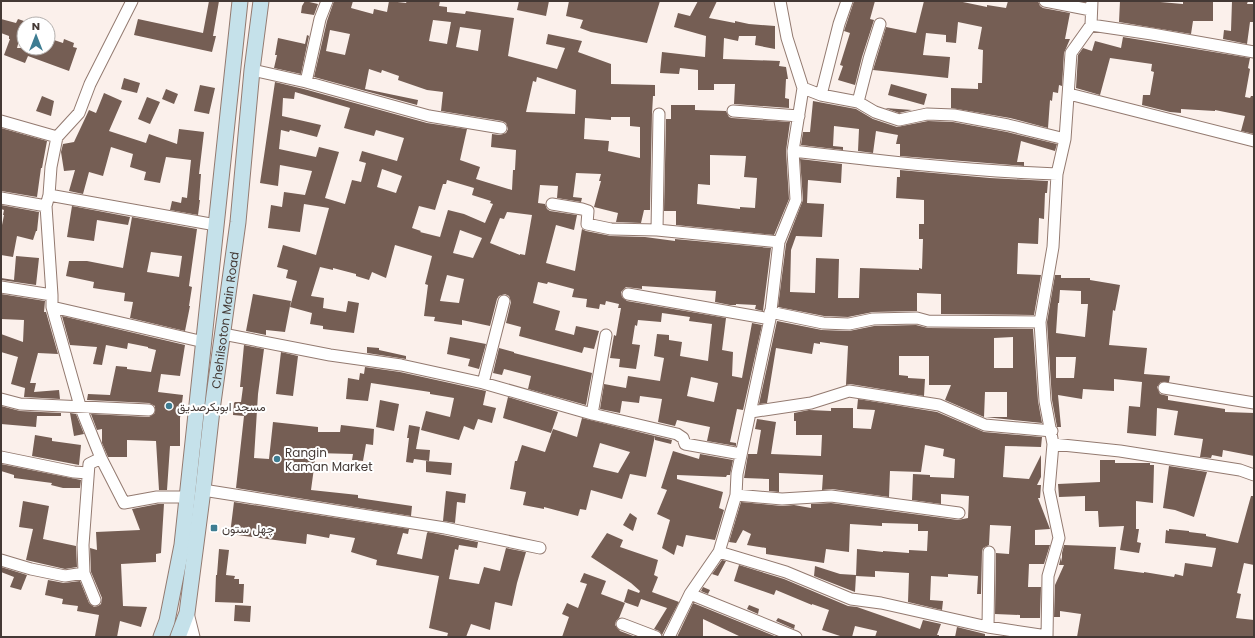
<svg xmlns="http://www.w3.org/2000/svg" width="1255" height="638" font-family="Poppins,Vazirmatn,sans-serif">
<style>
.building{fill:#755e54;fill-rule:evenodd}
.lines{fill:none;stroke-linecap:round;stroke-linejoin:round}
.minor-casing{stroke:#937a70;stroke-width:13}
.tertiary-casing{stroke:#937a70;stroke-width:15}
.secondary-casing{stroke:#937a70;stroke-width:17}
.minor{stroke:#fff;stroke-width:11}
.tertiary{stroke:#fff;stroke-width:13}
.secondary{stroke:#c5e1ea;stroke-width:15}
.poi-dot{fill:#3e7d92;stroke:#fff;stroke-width:1.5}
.labels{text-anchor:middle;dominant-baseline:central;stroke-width:4;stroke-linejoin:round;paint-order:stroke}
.street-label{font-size:12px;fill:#443935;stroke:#fff}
.poi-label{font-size:12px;fill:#443935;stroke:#fff;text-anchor:start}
</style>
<rect width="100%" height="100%" fill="#fbf0eb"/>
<path class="building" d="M209 1H219L213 36H216L212 52 134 35 138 19 203 33Z
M305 1 318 4 314 15 301 13 302 6Z
M334 1H353L351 8 373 14 374 9 387 12 389 1 406 3 407 1H440L439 6 447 7V12L465 14 466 11 514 18 508 56 557 69 565 48 546 44 548 34 582 41 578 52 611 64V84L655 85V96H653L652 114 650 210H644L641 223 616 222 618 213 594 207 601 181H599L601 174 576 173 573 197 582 198 581 202 557 198 558 186 540 185 538 203 545 204 547 209 550 211 577 215 574 230 556 225 546 263 575 271 582 229 586 231 611 236 645 237 675 241V239L771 248 763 311 755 309 756 305 736 304V305H730L715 302 716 291 642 286V289L626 287 621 292 622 297 627 301 726 318 722 350 733 352 732 376 742 378 752 323 762 325 743 410 737 409 730 442 736 443V446L707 441 710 427 677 420 675 426 658 422 662 399 640 396 639 403 622 401 620 413 600 409 604 384 626 388 628 376 660 381 664 358 654 356 657 334 669 335V340L682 342 680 356 708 361 712 324 689 321 690 317 662 313 661 322 638 320 637 326 635 325 632 344 640 345 636 369 619 367 620 359 610 358 614 335 616 336 621 308H618L619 304 606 301 605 305 600 304 599 309 586 307 587 299 572 297 574 289 548 282 547 284 538 282 533 303 560 311 555 330 574 335 576 326 599 331 594 349 584 347 582 353 519 336 521 327 506 323 511 302 509 296 505 294 499 296 497 299 490 326 462 320V325L434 321 435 317 424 316 428 285 425 284 432 256 395 245 386 278 372 272 369 280 356 276V274L333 268V270L320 267 311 296 324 298 323 308 346 312 348 301 359 303 354 333 323 329V326L310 324 312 313 290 307 297 281 286 278 288 270 277 267 283 245 316 255 329 208 304 204 300 232 268 228 271 205 282 207 284 192 305 195 312 171 280 165 278 186 260 183 275 82 304 89 427 123 467 129 460 160 480 167 476 179 512 190 513 170H515L516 150 491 147 492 134 500 135 506 133 508 129 506 123 502 121 441 111 443 92 427 90 398 80 399 76 382 70 381 73 369 69 365 89 418 100 417 105 314 77 327 21ZM433 20 451 22 447 44 429 41ZM460 27 481 30 478 51 456 47ZM330 30 350 34 345 55 326 51ZM537 77 576 90 575 114 526 112 533 81 536 82ZM295 92 350 108 344 128 374 136 376 130 404 138 397 161 362 151 359 161 366 163 361 182 352 180 345 204 325 198 339 152 319 147 316 157 279 149 281 130 289 132 290 130 317 137 321 125 282 116 283 98 294 99ZM611 117H630V126L640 127V158L608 151 609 141 584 139 585 118 611 120ZM382 169 402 176 396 193 377 187ZM447 180 474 188 472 195 491 201 490 203 493 204 485 223 464 214 448 210 440 237 420 232 421 231 412 228 419 206 435 210 443 184H446ZM507 212 532 215 525 255 520 254V255L490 243 500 218 504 219ZM460 230 482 238 473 258 453 253ZM447 275 464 279 459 303 440 301ZM691 377 718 383 714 402 687 396Z
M519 1H549L546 16 517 10Z
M569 1H660L647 43 591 32 580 28 583 20 566 16Z
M698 1H717L709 18 735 23V21L749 24 775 26V49L755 45 756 36H739L738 41 724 38 723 59 780 61 779 66 786 67 788 79H786L785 98 789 99V108L734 104 735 84H714V90H698V70L680 68 679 74 660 73 662 52 705 57 706 36 674 27 678 13 690 16Z
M854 1H875L870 19 874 20 862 57 855 85 838 80 843 66 840 65 850 33 844 31Z
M924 1H958L987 7V5L1006 8 1008 1H1038L1040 6 1043 8 1070 13 1065 39H1070L1064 53 1062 86 1059 85 1058 93 1053 92 1052 101 1050 100 1048 128 1010 118 951 108V88L978 89V83H982L983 50 978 49 982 27 958 22 956 43 946 42V35L926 33 923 55 950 57 948 78 873 70 886 27 916 33Z
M1120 1H1149L1183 4V1H1213V21H1193L1191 34 1119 22Z
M1232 1H1248L1247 4H1254V22H1250L1247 44 1223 39 1224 30 1231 31Z
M1 19 16 23 18 19 24 21 17 48H48V38L63 43 64 39 74 43 73 47 77 48 69 71 28 56 25 63 4 55 10 39H9V36L1 33Z
M307 35 309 36 301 74 274 68 277 55H275L278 38 305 44Z
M1123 37 1250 58 1248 68 1250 69 1245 97 1250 98 1251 96H1254V134L1241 131 1245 116 1215 110V111L1181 109V113L1170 112 1142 105 1143 95H1150L1154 72 1151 71 1152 64 1110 58 1100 95 1076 88 1078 55 1083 48 1092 51 1095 41 1121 48Z
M124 78 140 83 137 93 121 89Z
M891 84 927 94 924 105 888 95Z
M200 85 215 88 209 114 194 111Z
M166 89 178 94 174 104 162 99Z
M104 93 122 101 109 131 146 143 149 134 177 144 179 129 204 132 199 174H201L199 200H200L198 215 170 210 172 201 181 203 182 197 187 198 191 160 166 157 160 183 144 180 146 172 130 167 133 154 111 147 103 176 89 172 83 194 69 191 75 170 64 171 61 152 63 144 74 142 89 110 96 113Z
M42 96 54 101 51 116 36 111Z
M147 97 160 102 150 124 138 119Z
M813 101 856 109 873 119 897 127 928 121 953 122 1007 132 1057 144 1055 151 1021 141 1017 162H1024V166L900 156V144H896L898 135 876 131 873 153 858 151 859 129 834 126 833 146 843 147V150L801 145 803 132H810Z
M671 105H695V110L726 111 729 117 732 118 790 122 786 151 789 199 774 235 676 225V211H664L666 119H671ZM710 155 746 156 744 177 757 178 755 208 740 207V209L697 204 698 184 710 185Z
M885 108 912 110 899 113Z
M1 128 47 141 42 168H41L37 197 1 191Z
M800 159 842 164 841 183 808 180 807 203 824 204 822 237 796 236 791 250 790 292 815 293 816 258 839 259 838 298H859L860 268 919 270V268L922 269 923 239H919V224H924V200L896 198 897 177H900V170L990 178 1048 181 1047 193H1045L1044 219 1039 218 1038 244 1018 243 1017 274 1041 275 1034 315 941 314V294L917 293V311L873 312 848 317 824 316 778 307 786 244 803 200Z
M1 205 39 212 37 231H36L33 240 17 236 13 257 1 255V230L4 215H3L4 210 1 209Z
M72 206 130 217 128 225 97 220 94 241 67 237Z
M132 217 197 229 189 286 192 287 189 306H190L185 331 130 318 133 302 124 301 125 293 93 288 94 282 66 276 69 261H87L123 268ZM151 252 182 256 179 277 147 272Z
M16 256 39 258 36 285 1 280V278L14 280Z
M1055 275H1061V278H1090V280L1120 285 1115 311 1113 310 1109 345 1147 348 1144 374 1170 376 1169 382H1161L1157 387 1160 394 1168 396V400L1225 409V412L1254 413V456L1223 450 1222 457 1212 455 1211 458 1200 457 1203 439 1174 435 1178 411 1157 408 1156 436 1127 433 1129 406 1140 407 1142 382 1114 379V391L1083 389 1082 399 1058 395 1061 427H1057L1052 400 1047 322ZM1060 290 1081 291V304H1088L1085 337 1056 333 1058 303H1059ZM1056 357H1076L1074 378H1056Z
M1 294 45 301 44 312H46L58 354 38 353 30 383H36L34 392 59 390 60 399 24 397 25 388 11 384 18 357 1 352V334L23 342 24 320 1 319Z
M253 294 291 301 285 332 266 330V335L246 331Z
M62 316 185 345 180 376 161 374 158 392 183 395 180 418V446H170L167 490H159L156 441 127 440V457H108L102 443V429L97 430 91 414 149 417 155 413V406L149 403 87 400 88 394 110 395 116 366 127 367V369L151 372 156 350 148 348V347L128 343 127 349 106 345 102 365 93 364 97 347 70 345Z
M777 321 822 330 849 331 874 326 916 325 928 328 1033 329 1038 401 1042 423 985 417H1007V392H985L984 417 945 400 951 385H929V356H899V375L908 376V378L925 379 924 396 850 384 846 385 848 346 820 342V344L814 343 812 354 776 348 767 403 759 404ZM1013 337V368H994V338Z
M450 337 486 344 479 369 468 366 470 359 447 354Z
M244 345 264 349 258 394 254 458 269 459 273 422 318 427V432H340L341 425 374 429 373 445 366 444 363 461 352 460 353 454 316 453 311 490 358 495V498L412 506 411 516 236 488 244 416 233 415 234 403 235 402H241L243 387H240Z
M367 347 379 348V350L406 356V359L367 353Z
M499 348 514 352V353L592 373 586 405 528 389 531 376 504 369 502 375 493 373Z
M281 352 298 356 293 396 276 394Z
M365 367 400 372 486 391 483 405 496 408 492 423 478 419 474 430 464 426 459 440 421 430 426 411 450 417 454 398 430 394V392L371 383 368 401 346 399 348 378 359 380 360 373 364 374Z
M508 397 558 412 551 433 503 418Z
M858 399 937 412 984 432 1042 437 1041 447 1005 446 1003 477 1029 479 1041 455V477L1037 485H1041L1040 498H1038L1050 529 1035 530V545H1050L1044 564H1029L1028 587H1041L1040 618H1020V615L995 614 996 553 1009 554 1011 526 990 525 989 545 983 548 982 552 981 594H977L978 576 948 574V577L931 576 930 600 943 601 942 610 908 602 909 573 875 571V577L856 576 857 549 883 552V551L909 553V550L927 551 928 531H918V524L882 523V526L850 524 849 552 826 549 824 563 766 554V548L747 545 751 534 743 530 736 543 729 542 741 502 782 506 794 505 811 508V504L831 503 958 520 968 518 969 496 941 494V504L912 500 913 474 930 475V477L954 478 955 459 943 456 944 449 925 445 921 472 890 471 889 497 832 489 822 490 823 475 779 473V492L769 491V479L744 478 748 454H757L761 430 755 429 757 419 776 422 771 454 821 456 822 435H796V421H794V413L809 410 831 411V408H853V428L871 429 875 410 857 409Z
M380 400 399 404 394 431 376 427Z
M1 406 20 411 61 413V416H37L36 427 1 424Z
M70 413 76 414 84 434 74 436Z
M582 418 655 436 646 477 630 474 622 499 591 490 586 510 580 509 578 516 544 507V509L523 505 526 492 510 489 515 461H517L522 445 545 452 553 429 577 437ZM600 443 630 452 618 473 593 467Z
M409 425 420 427 416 449 430 450 429 461 414 459 413 463 406 462 409 438H407Z
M35 435 52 438V441L81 445 79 465 32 456Z
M655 436 672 440 671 444 655 440Z
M673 451 699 459 700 454 733 460 730 475H727L726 477 677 475V479L723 492 719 508 724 510 715 540 686 535 683 547 677 545 674 555 662 548 670 520 657 514 667 490 661 488Z
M1100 460H1115V463H1150V465H1154L1153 503 1136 501V529H1139L1137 542 1141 543 1139 553 1120 550 1124 526 1099 527 1098 511H1085V496L1059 497 1058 484 1100 482Z
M426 461 452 463 451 475 426 472Z
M1 464 81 480 80 488H63L51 485 52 483 14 478V475L1 471Z
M1169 466 1207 472 1194 517 1175 510 1163 508Z
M446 491 466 494 465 503 457 502 455 523 443 521Z
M1251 496H1254V565L1244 563 1237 593 1241 594 1236 618 1254 620V637H1077L1081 614 1060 611V617H1054L1055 585 1064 565H1059L1061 557 1062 562V553L1064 545 1116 547 1114 569 1144 573V572L1174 577 1175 574 1183 576 1185 563 1212 567 1216 548 1165 543 1166 530 1169 531V529L1189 531V532L1206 534V536L1238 543Z
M23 501 49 506 43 539 76 546 77 567 65 569 26 560 33 529 19 527Z
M234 502 409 529 408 534 403 533 397 554 422 559 427 533 428 532 478 542 477 548 459 545 458 550 455 549 449 579 479 584 484 567 500 571 506 548 526 552 517 583 512 606 495 602 490 630 471 624 466 637H447L448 633 429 628 439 576 376 565 377 560 351 552 355 538 330 534 329 538 307 534 306 544 230 534Z
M158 504H164L161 553 156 554V562L121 564 123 606 147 607 141 627 120 621 117 637 95 636 99 615 77 611 78 606 62 604 63 599 45 595 48 580 64 583 80 581 89 603 94 607 98 606 101 604 102 598 91 572 90 548 97 550 96 532 140 530 132 509Z
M630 513 637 518 633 531 623 525Z
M607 533 623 540 620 547 658 560 654 575 658 577 652 592 679 602 662 635 659 631 654 629 667 608 641 599 638 607 624 602 628 589 639 593 640 591 631 583 591 557Z
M219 549 229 550 226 575 235 576 234 579H239V584H244L243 603 215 602 216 575H217Z
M722 560 726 561 718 576 712 574Z
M739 565 784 579 848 606 857 607 920 629 923 620 941 624 937 635H939V637H875L877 631 855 626 852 637H843L822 630 829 610 812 604V605L776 590 774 595 734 581Z
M815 566 840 574 856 575 855 592 814 576Z
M1 567 27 575 21 590 10 587 14 577 1 572Z
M584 573 606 581 601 594 625 603 619 618 616 621 615 625 620 631 636 637H562L569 617 562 614 567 603 578 608 587 584 580 582Z
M703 587 710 590 708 594 701 591Z
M693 603 777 637H741L703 619V637H677Z
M235 605 251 606 250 622 234 621Z
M749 605 759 609 758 614 747 609Z
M778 618 795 625 794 629 776 621Z
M957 627 985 634V637H955Z"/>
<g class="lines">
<g class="minor-casing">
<path id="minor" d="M132 1 90 84 79 113 57 137 51 167 49 195 46 206 52 295V307L80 406 101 458 124 503 157 497H188
M1045 1 1091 10
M1091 25 1152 34 1254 52
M252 70 306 82 429 116 501 128
M306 82 320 19 327 1
M803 88 821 95 858 102 875 112 899 120 927 114 954 115 1008 125 1065 139
M1069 94 1254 141
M821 95 839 24 847 1
M858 102 869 59 880 24
M733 111 799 116
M1 121 57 137
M793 151C881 161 968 171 1057 174
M49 195 216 225
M1 198 46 206
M552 204 582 209 588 211 587 224 611 229 657 230 779 242
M657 230 659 114
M1 287 52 295
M628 294 770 319
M52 307 204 342
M770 312 823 323 849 324 873 319 917 318 928 321 1040 322
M223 334 330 355 401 365 483 383 592 414 677 434 683 438 685 444 741 454
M483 383 504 301
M1164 388 1254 403
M1 399 20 404 149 410
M751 412 811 403 849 391 939 405 985 425 1052 431
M592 414 606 335
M1053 444 1120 451 1240 470 1254 475
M1 457 74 472 88 473
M203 490 445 528 540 548
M736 495 782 499 831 496 959 513
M719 552 786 572 851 599 881 603 988 627 1047 636
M1 560 31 569 65 576 84 573
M690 594 796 637
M95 600 84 573 83 545 89 464 101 458
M622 624 656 637
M988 627 989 552
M669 637 690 594 719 552 736 495 737 474 770 319 779 242 796 200 793 151 803 88 787 38 780 1
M1047 637 1048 576 1059 538 1049 490 1053 444 1045 401 1040 322 1053 247 1057 174 1065 139 1071 53 1091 25 1092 1"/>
</g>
<g class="tertiary-casing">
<path id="tertiary" d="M187 613 193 637"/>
</g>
<g class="secondary-casing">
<g id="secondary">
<path d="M161 637 167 621 182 545 240 1"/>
<path id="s1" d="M178 637 187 613 203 490 212 410 238 222 252 70 261 1"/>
</g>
</g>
<use href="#minor" class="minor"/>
<use href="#tertiary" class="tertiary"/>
<use href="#secondary" class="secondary"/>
</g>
<g class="poi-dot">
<circle cx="169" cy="406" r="4"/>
<circle cx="277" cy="459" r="4"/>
<rect x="210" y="524" width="8" height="8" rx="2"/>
</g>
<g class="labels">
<g class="street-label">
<text stroke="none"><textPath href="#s1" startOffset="321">Chehilsoton Main Road</textPath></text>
</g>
<g class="poi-label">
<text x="177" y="406">مسجد ابوبکرصدیق</text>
<text x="285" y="452">Rangin<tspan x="285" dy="14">Kaman Market</tspan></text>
<text x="222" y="528">چهل ستون</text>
</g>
</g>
<rect width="1255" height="638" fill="none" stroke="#443935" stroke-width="4"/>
<g transform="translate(36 36)"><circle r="19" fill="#ffffff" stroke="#b4b0ae"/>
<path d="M0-3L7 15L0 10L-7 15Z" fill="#3e7d92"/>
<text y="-6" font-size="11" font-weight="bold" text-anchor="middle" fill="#443935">N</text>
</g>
</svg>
